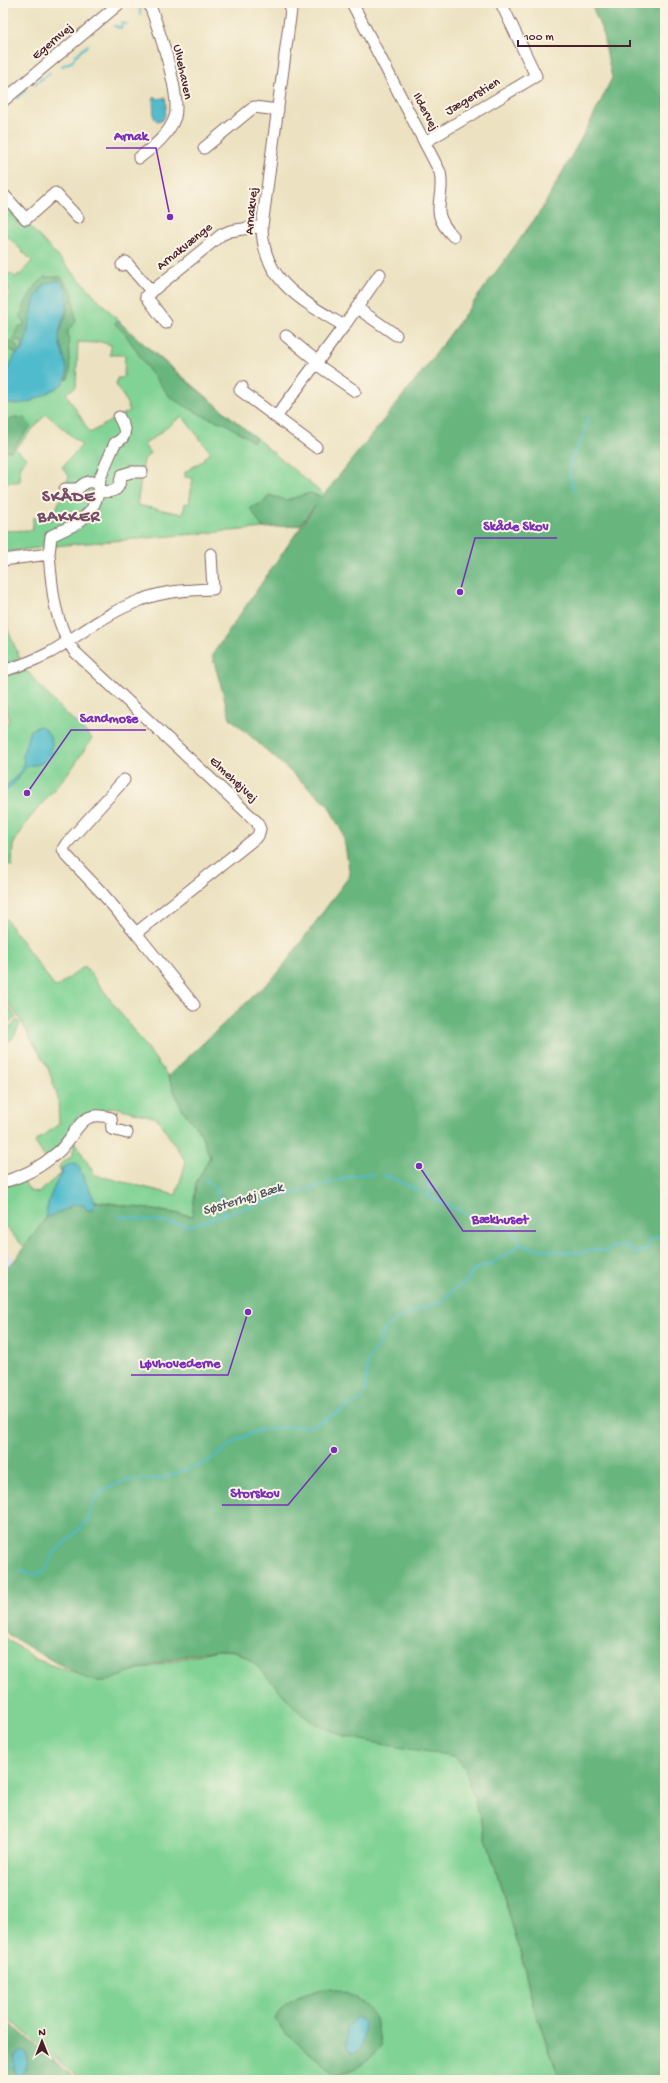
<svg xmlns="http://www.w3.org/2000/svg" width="668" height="2083" font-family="'Gochi Hand',sans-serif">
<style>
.built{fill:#d7d7f8}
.green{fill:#81d395;stroke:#667960;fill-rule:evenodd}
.forest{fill:#68b57e;stroke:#596a54}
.water{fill:#50bbcc;stroke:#4d6d7c}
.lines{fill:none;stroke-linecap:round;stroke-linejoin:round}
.stream{stroke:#50bbcc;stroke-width:2}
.minor-casing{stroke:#836360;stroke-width:13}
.minor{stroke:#fff;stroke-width:11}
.labels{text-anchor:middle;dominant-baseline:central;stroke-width:4;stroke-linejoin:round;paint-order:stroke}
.street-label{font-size:13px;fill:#4a1f2b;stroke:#fcf5e5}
.water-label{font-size:14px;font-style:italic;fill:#4c5663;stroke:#fcf5e5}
.district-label{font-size:17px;font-weight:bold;letter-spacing:1px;fill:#754c68;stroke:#fcf5e5}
.leader{fill:none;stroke:#7b2cbf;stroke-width:1.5}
.callout-dot{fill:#7b2cbf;stroke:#fcf5e5;stroke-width:1.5}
.callout-label{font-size:14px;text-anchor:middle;font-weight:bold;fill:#7b2cbf;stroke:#fcf5e5;stroke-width:4;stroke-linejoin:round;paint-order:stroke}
</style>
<rect width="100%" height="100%" fill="#fcf5e5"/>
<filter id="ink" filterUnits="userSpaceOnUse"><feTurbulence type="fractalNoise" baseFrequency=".025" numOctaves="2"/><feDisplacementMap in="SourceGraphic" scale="8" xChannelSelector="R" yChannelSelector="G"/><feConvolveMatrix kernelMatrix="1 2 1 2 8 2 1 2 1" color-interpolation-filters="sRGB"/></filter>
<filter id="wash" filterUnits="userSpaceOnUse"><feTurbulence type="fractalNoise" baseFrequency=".012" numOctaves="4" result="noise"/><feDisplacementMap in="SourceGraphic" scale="16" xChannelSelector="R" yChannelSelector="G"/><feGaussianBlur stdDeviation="0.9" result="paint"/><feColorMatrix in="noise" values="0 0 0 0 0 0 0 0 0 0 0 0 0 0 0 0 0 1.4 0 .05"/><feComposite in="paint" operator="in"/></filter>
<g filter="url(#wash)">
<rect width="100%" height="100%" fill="#ece2c1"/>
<path class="built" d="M3 1245 14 1261 3 1269Z"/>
<path class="green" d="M3 198 129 332 324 495 300 525 65 545 3 552V531L33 530V518L42 517 52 520 69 476 62 467 82 445 46 414 15 449 26 458 23 464H21L19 476 21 477 19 482H3V323H6V314H8L7 297H9V288H7V284H3V279L10 273 15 277 19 274 20 275 32 261 3 232ZM97 341 111 345 110 355H125L124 376 122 378H117L116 385 122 395H123L130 411 117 417 90 433 66 393 76 387 78 342 96 343ZM182 416 211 453 203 458 204 460 185 472V477L193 478 189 504 185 503 183 514 137 505 144 460 150 453 144 445Z
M3 596 8 630 20 659 3 665Z
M26 670 56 704 92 738 73 767 29 819 13 845 12 866 3 864V727L9 720 3 692V677Z
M3 915 54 986 57 987 85 966 168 1076 182 1109 201 1134 210 1157 196 1183 193 1216 96 1201 46 1218 24 1247 3 1224V1187L23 1180 30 1191 38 1193 61 1173 59 1166 73 1155 74 1141 95 1175 176 1195 186 1162 157 1118 114 1107 82 1117 60 1147 45 1158 35 1142 59 1124 58 1098 48 1068 19 1018 3 995Z
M3 998 16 1018 5 1024 4 1027H11L17 1020 20 1024 12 1039 3 1045Z
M3 1636 35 1659 97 1681 107 1680 142 1669 217 1650 235 1651 247 1658 343 1736 454 1756 465 1768 519 1947 534 2008 560 2080H81L3 2014Z"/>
<path class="forest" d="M591 3H665V2080H560L534 2008 519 1947 465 1768 454 1756C410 1748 345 1743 308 1719 287 1704 257 1658 235 1651 214 1645 153 1665 131 1672 121 1676 108 1683 96 1681 87 1680 77 1674 69 1669 46 1658 25 1645 3 1631V1269L14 1261 46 1218 70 1207 72 1204 84 1205 87 1210H92L95 1206V1201L192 1216 196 1183 210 1157 201 1134 182 1109 168 1076 279 972 350 875 343 834 328 805 230 718 212 655 315 506 300 525 263 528 250 508 264 502 269 495 286 500 310 493 322 497 429 363 542 209 593 117 612 78 602 31Z
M44 277H61L72 292 76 322 68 330 70 373 68 379 66 380C69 366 60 353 59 338 59 330 62 325 65 318 69 307 68 295 64 285L33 305 32 316 22 352 17 353 5 348 10 340 16 344 18 350H20L22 340 16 341 13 339 18 327 24 325V322L20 318C24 303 32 288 44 277Z
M117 320 172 369 256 438 254 442 226 424 203 416 171 398 148 369 126 335 115 324Z
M15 417 24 418 31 426 11 451H5L3 449V423Z
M323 1989H339L359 2000 376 2018 381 2047C367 2063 356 2071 335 2074L284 2032 275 2019C284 1999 302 1995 323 1989Z
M3 2018 69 2073 77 2080H3Z"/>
<path class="water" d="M155 97 159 99 165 97C167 105 166 114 163 120L157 121 154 118 153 99Z
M59 280C78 298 60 317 59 337 59 349 71 369 66 379 63 386 55 388 49 392 35 400 20 408 3 402V379L15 355 23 350 35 298 45 284Z
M40 726C55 734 56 753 42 763 37 766 31 764 27 767 19 774 14 787 4 792L5 787 16 777 24 765 23 754 30 730Z
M72 1163 77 1164 95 1201 92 1210H87L84 1205 72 1204 70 1207 46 1218C45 1208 55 1180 63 1173L61 1169Z
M356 2017 364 2022C365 2033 365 2042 358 2051L351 2052 347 2047V2028Z
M21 2051H25L27 2054C28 2064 27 2072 18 2077L15 2071V2056Z"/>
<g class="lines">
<path class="stream" d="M140 15V7
M114 26 121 28 122 23 127 24
M62 66 73 61 75 56 88 45
M35 84 50 73
M17 98 26 89
M574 490 570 477V461L584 435 588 418
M383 1175 395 1179 420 1192
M426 1175 429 1197
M205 1179 216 1190 225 1214
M426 1195 482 1221H494L513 1233 522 1245
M95 1206 97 1207
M118 1216 191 1226 228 1213 356 1175 373 1174
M521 1245 543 1250 584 1253 594 1249 605 1251 613 1247 626 1245 634 1253H638L640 1251H646C650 1242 646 1241 657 1237L665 1239
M365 1393 368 1361 381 1340 384 1330 392 1322 414 1311 443 1301 452 1291 466 1282 475 1269 490 1264 518 1247
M19 1571 35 1575 47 1569 53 1554 87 1522 92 1503 103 1490 124 1481 163 1478 207 1462 236 1441 260 1429 310 1426 324 1421 331 1416 362 1399
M3 1578 8 1571
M3 2068 15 2064"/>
</g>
</g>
<g filter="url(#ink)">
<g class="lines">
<g class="minor-casing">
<path id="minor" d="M290 3 291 10 262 226C262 281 303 301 344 326L380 274
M352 3 440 172C446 201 427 210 453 236
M3 101 120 3
M425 142 536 76 501 3
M204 148 254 107 278 110
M139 158C153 147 169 135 175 117 181 93 158 27 149 3
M3 194 26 219 55 193 78 218
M122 265 126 262 152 292
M357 308 396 335
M166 323 146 296 221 235 230 231 262 226
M286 336 318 362
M316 364 355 391
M242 387 240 390 316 447
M276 417 344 326
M65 489H78C85 481 90 480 99 484
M99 492C118 491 117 492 122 475L131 472H142
M49 554 51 536 78 523 92 509 99 492 100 478 115 443C129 437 125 428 119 417
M3 560 49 554C52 589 54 622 74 651L257 822 260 829 258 836 136 933 102 893 66 855 63 849 66 844 124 780
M3 671C19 666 36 660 51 652 81 634 108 612 141 600 163 591 189 590 213 589L211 554
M136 933 194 1005
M3 1182C22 1177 42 1166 57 1153 77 1137 78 1107 111 1118L112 1129 127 1133"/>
</g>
<use href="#minor" class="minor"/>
</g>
</g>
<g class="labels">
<g class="street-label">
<text transform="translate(53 42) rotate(-40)">Egernvej</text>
<text transform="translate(182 72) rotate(78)">Ulvehaven</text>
<text transform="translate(473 97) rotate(-31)">Jægerstien</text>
<text transform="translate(425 112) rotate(62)">Ildervej</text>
<text transform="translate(252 211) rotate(-85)">Arnakvej</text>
<text transform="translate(185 247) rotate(-39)">Arnakvænge</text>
<text transform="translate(233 780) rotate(43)">Elmehøjvej</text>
</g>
<g class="water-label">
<text transform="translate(243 1200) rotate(-17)">Søsterhøj Bæk</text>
</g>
<g class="district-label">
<text x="69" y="498">SKÅDE<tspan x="69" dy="20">BAKKER</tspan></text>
</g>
</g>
<path class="leader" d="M170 217L156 148H106M460 592L475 538H557M27 793L71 730H146M419 1166L463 1231H536M248 1312L228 1375H131M334 1450L288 1505H222"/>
<g class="callout-dot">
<circle cx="170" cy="217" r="4"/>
<circle cx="460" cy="592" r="4"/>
<circle cx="27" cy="793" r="4"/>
<circle cx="419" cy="1166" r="4"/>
<circle cx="248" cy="1312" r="4"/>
<circle cx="334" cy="1450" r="4"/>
</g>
<g class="callout-label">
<text x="131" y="140">Arnak</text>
<text x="516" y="530">Skåde Skov</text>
<text x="109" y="722">Sandmose</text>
<text x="500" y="1223">Bækhuset</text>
<text x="180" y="1367">Løvhovederne</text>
<text x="255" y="1497">Storskov</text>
</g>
<rect width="668" height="2083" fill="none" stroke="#fcf5e5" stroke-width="16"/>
<g transform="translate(42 2041)" stroke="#fcf5e5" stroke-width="3" paint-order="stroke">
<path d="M0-3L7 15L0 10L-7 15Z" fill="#4a1f2b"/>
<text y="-6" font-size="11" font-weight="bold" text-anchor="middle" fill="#4a1f2b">N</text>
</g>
<path d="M518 40v6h112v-6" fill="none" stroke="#4a1f2b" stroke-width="2"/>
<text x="524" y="40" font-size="12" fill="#4a1f2b" stroke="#fcf5e5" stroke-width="3" paint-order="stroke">100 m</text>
</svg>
